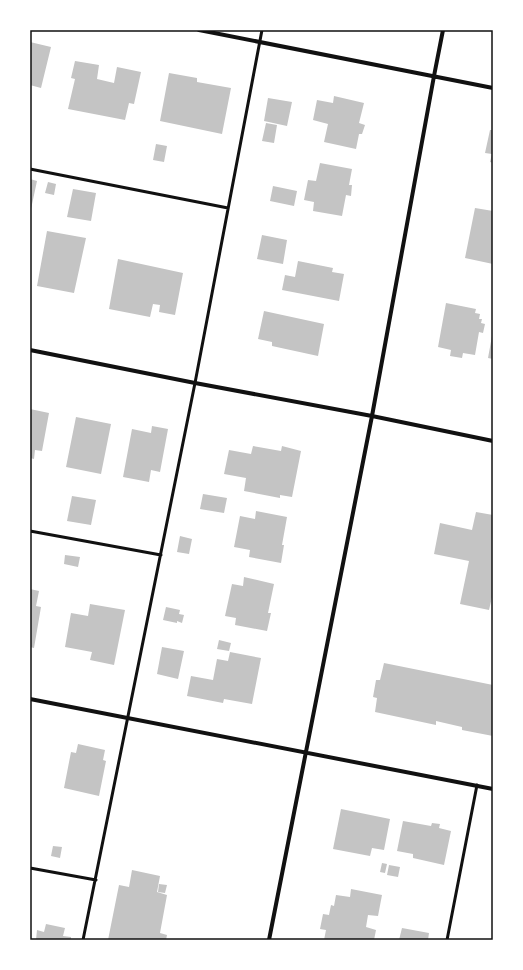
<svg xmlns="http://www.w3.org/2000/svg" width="523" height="970" font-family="'Source Sans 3',sans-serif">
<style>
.building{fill:#c4c4c4}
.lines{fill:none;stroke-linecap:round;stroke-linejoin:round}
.service{stroke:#111;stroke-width:3}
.minor{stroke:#111;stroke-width:4}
.neatline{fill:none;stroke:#111;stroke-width:1.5}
</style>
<rect width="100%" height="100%" fill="#fff"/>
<path class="building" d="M30 42 51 47 41 88 30 85Z
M75 61 99 65 97 79 114 83 117 67 141 72 134 104 129 103 125 120 68 109 75 79 71 78Z
M169 73 197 78V82L231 88 222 134 160 121Z
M334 96 364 103 359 123 365 125 362 134H359L356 149 324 142 328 124 313 120 317 100 333 103Z
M268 98 292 102 287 126 264 121Z
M266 123 277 125 274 143 262 141Z
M490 130H493V163L490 162 492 154 485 153Z
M156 144 167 146 164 162 153 160Z
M320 163 352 169 349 185H352L351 196 346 195 342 216 313 211 314 202 304 200 308 180 316 181Z
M30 179 37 181 31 209H30Z
M48 182 56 184 54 195 45 193Z
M273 186 297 191 294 206 270 201Z
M73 189 96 193 91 221 67 217Z
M475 208 493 211V264L465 258Z
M47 231 86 238 74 293 37 286Z
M262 235 287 240 283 264 257 259Z
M118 259 183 273 175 315 159 312 160 305 153 304 150 317 109 309Z
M298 261 333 268 332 272 344 274 339 301 282 290 285 275 295 277Z
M446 303 476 309 475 313 480 314 479 319H482L481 323 485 324 483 333 479 332 475 355 463 353 462 358 450 356 451 350 438 347Z
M264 311 324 324 318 356 272 346V342L258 339Z
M492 336H493V359L488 358Z
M30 409 49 413 42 451 35 450 34 459 30 458Z
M76 417 111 424 101 474 66 467Z
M152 426 168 429 160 472 151 470 149 482 123 477 132 429 151 433Z
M253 446 281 451 282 446 301 451 292 497 280 495V498L244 491 246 478 224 474 229 450 251 454Z
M203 494 227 498 224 513 200 509Z
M72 496 96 500 91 525 67 521Z
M256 511 287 517 282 545H284L281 563 249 557 250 550 234 547 240 516 255 519Z
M476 512 493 515V593L489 610 460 604 469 561 434 554 440 523 472 530Z
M180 536 192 539 189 554 177 552Z
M65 555 80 557 78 567 64 564Z
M244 577 274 584 268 613H271L267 631 235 625 236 618 225 616 232 584 243 586Z
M30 589 39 591 36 606 41 607 34 648 30 647Z
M90 604 125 610 114 665 90 660 92 652 65 647 71 613 88 616Z
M166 607 180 610 179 614 184 615 182 623 177 621V623L163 620Z
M219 640 231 643 229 651 217 649Z
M162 647 184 651 178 679 157 674Z
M230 652 261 658 252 704 224 699 223 703 187 696 191 676 213 680 217 659 228 661Z
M384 663 493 685V736L462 730V727L436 721V725L375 712 377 698 373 697 376 680H380Z
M78 744 105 750 103 760 106 761 99 796 64 788 71 752 76 753Z
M341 809 390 819 384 850 372 848 370 856 333 849Z
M403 821 431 826 432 823 440 824 439 828 451 831 444 865 413 858V854L397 851Z
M53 846 62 847 60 858 51 856Z
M382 863 387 864 385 873 380 872Z
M389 865 400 867 398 877 387 875Z
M132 870 160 876 157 892 167 895 160 933 167 935 166 940H108L119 885 129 887Z
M159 884 167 885 165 893 158 892Z
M351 889 382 895 378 916 368 915 366 927 376 930 374 940H324L326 930 320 929 323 914 329 915 331 905 334 906 336 895 350 897Z
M46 924 65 928 63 936 71 937V940H36L37 930 44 932Z
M402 928 429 933 428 940H399Z"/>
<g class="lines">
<path class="service" d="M30 169 228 208
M30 531 161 555
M30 868 96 880
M83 940 195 383 262 30
M447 940 477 785"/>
<path class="minor" d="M199 30 493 88
M30 350 195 383 372 416 493 441
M30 699 493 789
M269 940 372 416 434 76 443 30"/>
</g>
<rect width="523" height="970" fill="none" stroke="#ffffff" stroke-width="62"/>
<rect x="31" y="31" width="461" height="908" class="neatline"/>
</svg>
